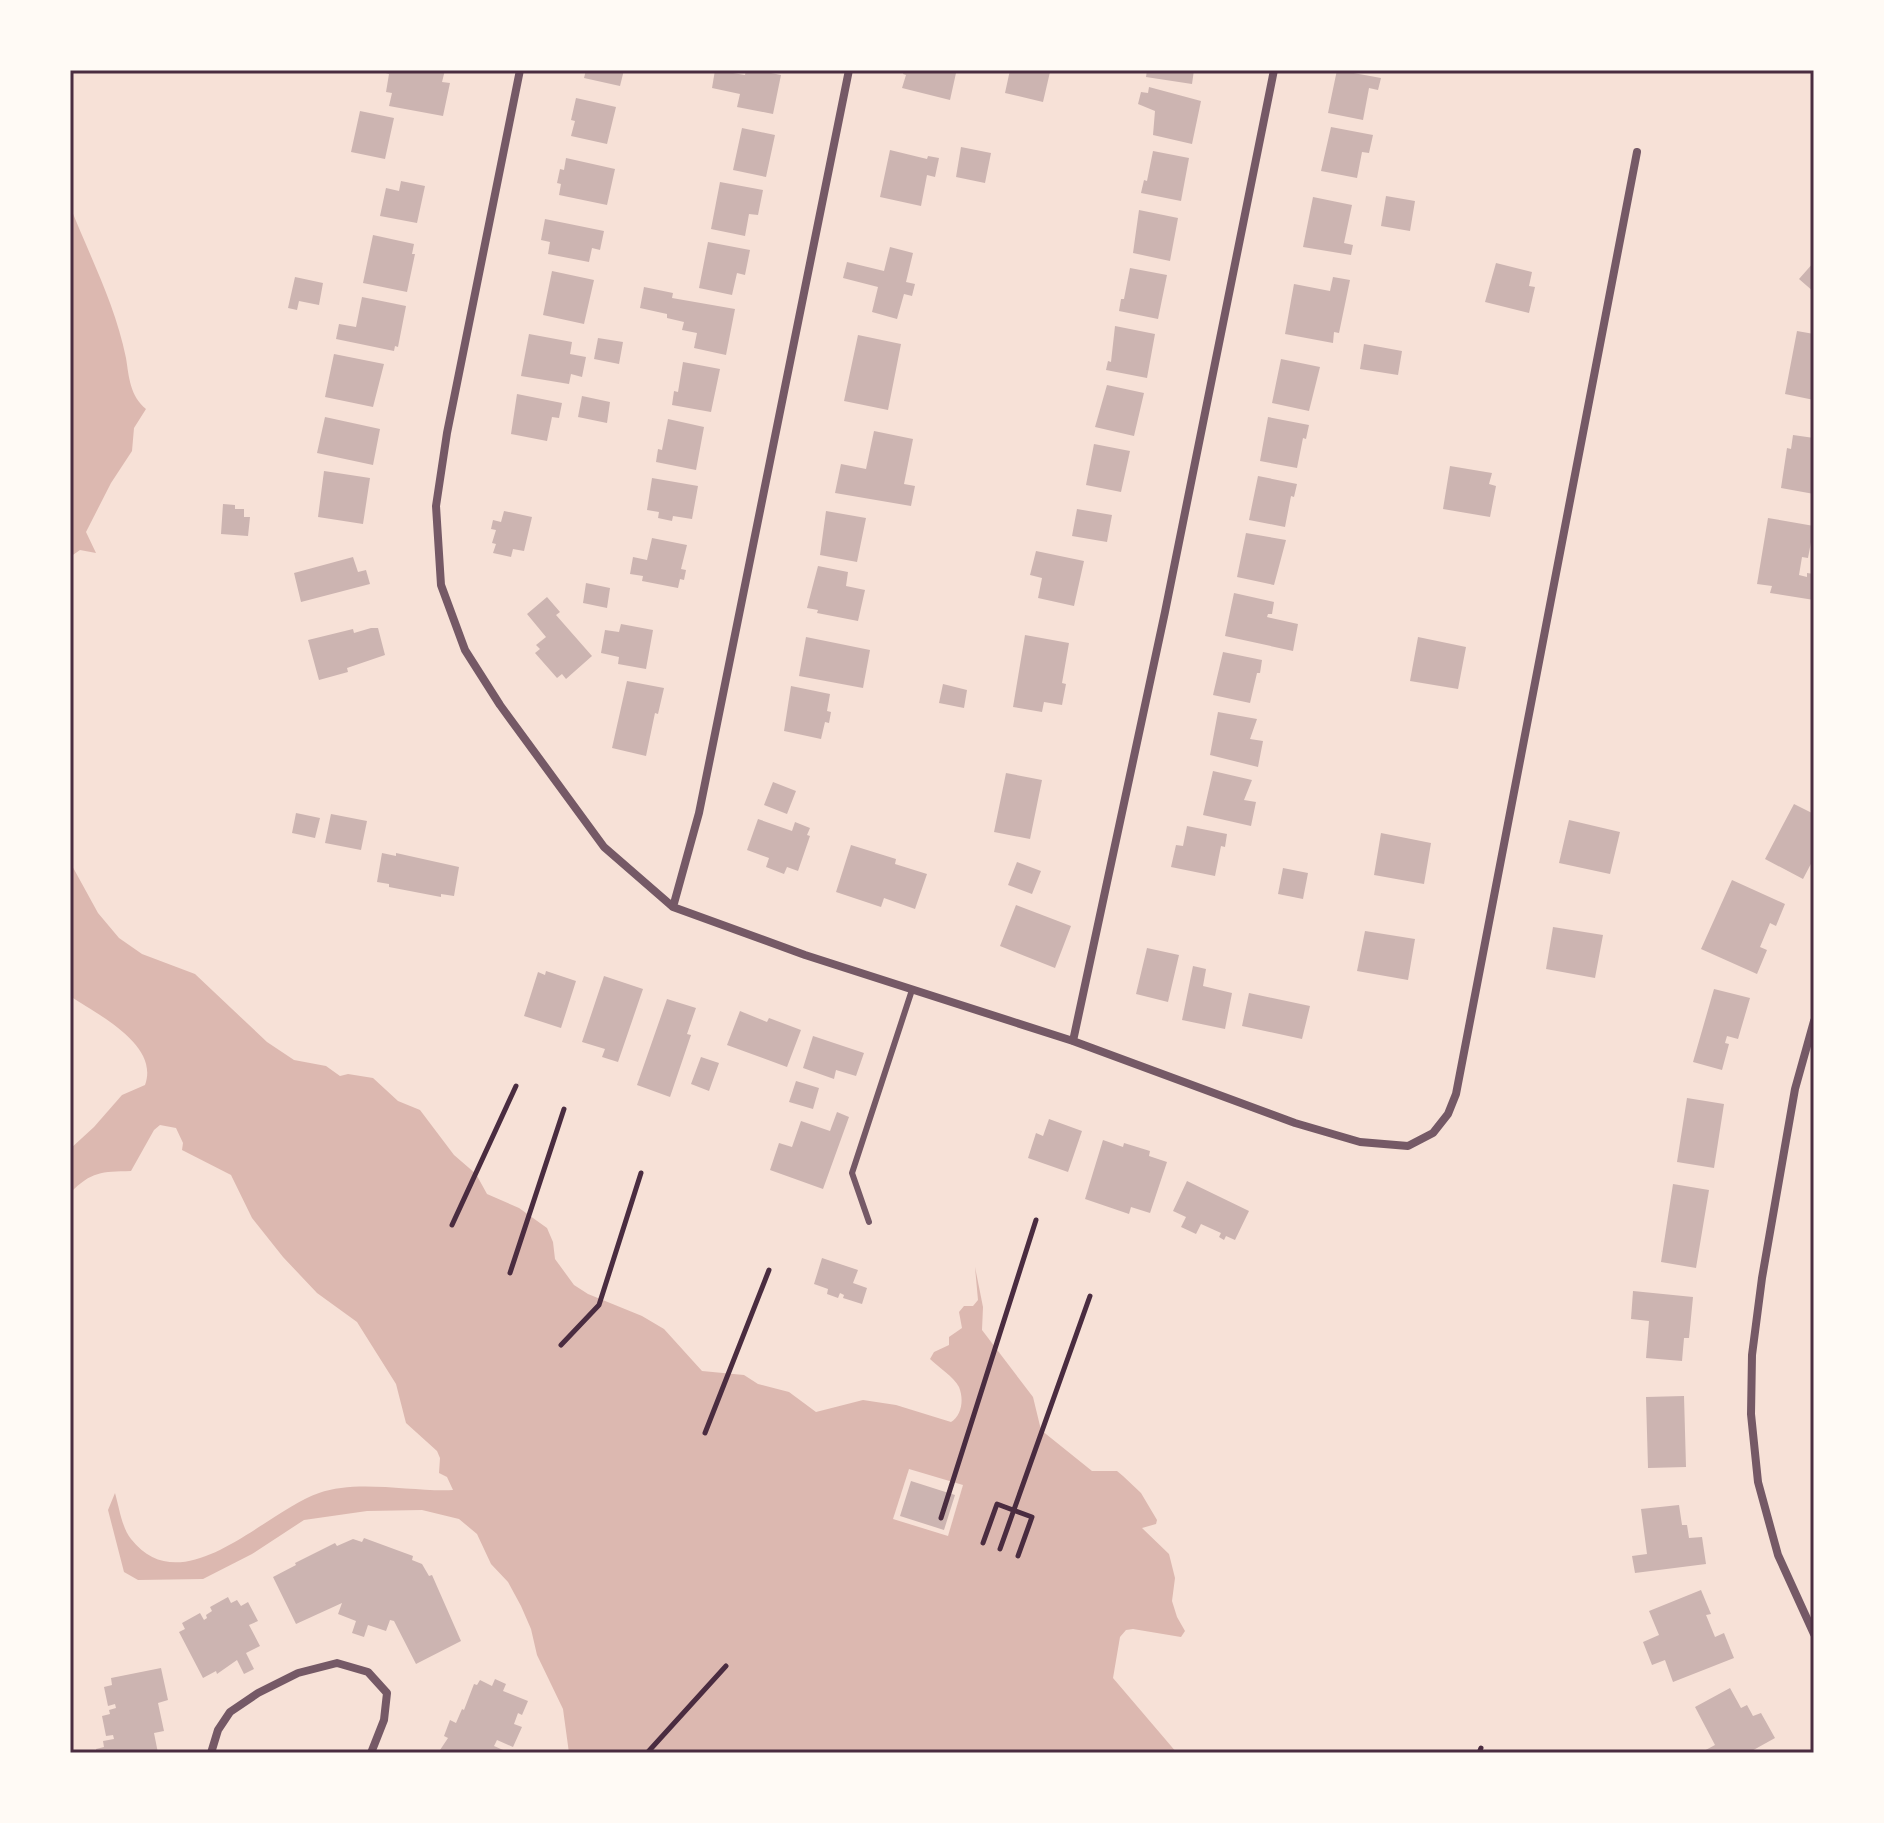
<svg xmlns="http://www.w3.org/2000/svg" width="1884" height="1823" font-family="'PT Sans Narrow',sans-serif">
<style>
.water{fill:#dcb8b0}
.pier{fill:#f7e1d7}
.building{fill:#ccb4b1}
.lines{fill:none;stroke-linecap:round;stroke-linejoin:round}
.path{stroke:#4a2c40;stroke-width:5}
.service{stroke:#755966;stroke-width:6}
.minor{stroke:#755966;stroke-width:8}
.neatline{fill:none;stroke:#4a2c40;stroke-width:3}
</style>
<rect width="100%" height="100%" fill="#f7e1d7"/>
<path class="water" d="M70 206C90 257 115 304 126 358 129 377 130 396 146 409L134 428 132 451 111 483 86 532 96 553 80 550 70 557Z
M70 862 98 913 119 938 142 954 195 974 267 1042 294 1060 326 1066 340 1076 348 1074 373 1078 398 1101 420 1110 454 1155 476 1174 487 1194 519 1208 547 1228 553 1242 555 1259 574 1285 588 1294 642 1316 664 1329 702 1371 744 1375 758 1384 789 1392 816 1412 863 1400 896 1405 951 1422C962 1415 964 1399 959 1387 954 1377 938 1367 930 1359L934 1352 949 1345V1337L962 1328 959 1312 964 1306H973L978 1300 975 1267 983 1307 982 1330 1033 1397 1041 1430 1092 1471H1117L1123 1476 1141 1493 1157 1520 1156 1524 1142 1528 1169 1554 1175 1578 1172 1601 1177 1617 1185 1631 1181 1637 1133 1629 1126 1630 1120 1637 1113 1678 1177 1753H569L563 1709 537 1655 531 1629 521 1606 508 1582 491 1564 477 1534 459 1519 422 1510 367 1511 304 1520 252 1554 203 1579 138 1580 124 1572 108 1510 115 1493C119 1507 122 1528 131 1539 183 1605 264 1512 319 1493 357 1479 413 1492 453 1490L447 1477 439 1473 440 1458 437 1451 406 1423 396 1384 357 1322 317 1293 283 1257 252 1218 231 1175 182 1150 183 1143 176 1128 160 1125 154 1130 131 1171C101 1172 92 1171 70 1193V1149L94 1127 122 1095 145 1085C160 1044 96 1014 70 996Z"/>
<path class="pier" d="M909 1469 963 1485 948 1536 893 1519Z"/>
<path class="building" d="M376 70H445L442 82 450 83 443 116 389 106 392 93 386 92 389 74Z
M586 70H624L620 86 584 78Z
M715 70 745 75 746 70H756L781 75 773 114 737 107 740 94 712 88Z
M904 70H941L956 73 950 100 902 88 906 75 903 74Z
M1010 70 1050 72 1043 102 1005 93Z
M1147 70H1194L1192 84 1146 77Z
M1337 70 1381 78 1378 90 1369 88 1363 120 1328 113Z
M1149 87 1201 101 1192 144 1153 135 1155 111 1138 104 1141 92 1148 93Z
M576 98 616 107 607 144 571 136 575 121 571 120Z
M360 111 394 118 385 159 351 152Z
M1331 127 1373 135 1369 153 1362 152 1357 178 1321 171Z
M742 128 775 135 766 177 733 170Z
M961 147 991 153 985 183 956 177Z
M890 150 927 159 928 156 939 158 935 177 927 175 921 206 880 197Z
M1153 151 1189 158 1181 201 1141 193 1144 180 1147 181Z
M566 158 615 169 607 205 559 195 561 184 557 183 560 169 564 170Z
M401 181 425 186 417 223 380 216 386 188 399 191Z
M720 182 763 190 758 215 749 214 745 236 711 229Z
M1386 196 1415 201 1410 231 1381 226Z
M1313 197 1352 205 1344 243 1353 245 1351 255 1303 247Z
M1139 210 1178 218 1170 261 1133 253Z
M545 219 604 231 600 250 592 248 589 262 548 254 550 242 541 240Z
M373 235 414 244 412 254H415L407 292 363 283Z
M708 242 750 250 745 275 737 273 732 295 699 288Z
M890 247 913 253 906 282 915 284 912 296 904 294 897 319 872 312 878 287 843 278 847 262 884 271Z
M1814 262V292L1799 279Z
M1496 263 1532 272 1529 286 1535 287 1529 313 1485 302Z
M1130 268 1167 275 1158 319 1119 311 1121 299H1124Z
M552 271 594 280 584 324 543 315Z
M295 277 323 283 319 305 299 301 297 310 288 308Z
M1333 277 1350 280 1339 333 1334 332 1333 343 1285 334 1294 284 1330 291Z
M644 287 673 293 672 298 735 309 726 355 694 348 697 333 682 330 684 322 667 318V314L640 308Z
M362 297 406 306 398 347 395 346 394 351 336 339 339 324 356 327Z
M1115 326 1155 334 1147 378 1106 370 1108 361 1111 362Z
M1797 331 1814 334V400L1785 394Z
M529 334 572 342 570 354 586 357 582 377 571 374 569 384 521 376Z
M858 335 901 344 888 410 844 401Z
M598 338 623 342 619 364 594 359Z
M1364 344 1402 351 1398 375 1360 369Z
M334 354 384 364 373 407 325 397Z
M1281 359 1320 367 1309 411 1272 403Z
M683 362 720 369 711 412 672 405 674 391 678 392Z
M1107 385 1144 393 1134 436 1095 427Z
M517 394 562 403 559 418 552 417 547 441 511 434Z
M582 396 610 402 607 423 578 417Z
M325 417 380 429 373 465 317 453Z
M1268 417 1309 425 1306 439 1303 438 1297 468 1260 461Z
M668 419 704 427 696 470 656 462 658 449 662 450Z
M874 431 913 439 904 484 915 486 911 506 835 493 841 464 866 469Z
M1793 435 1814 438V494L1781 488 1787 448 1791 449Z
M1094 444 1130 451 1121 492 1086 485Z
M1450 466 1492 473 1489 484 1496 486 1490 517 1443 509Z
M324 471 370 478 363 524 318 517Z
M1258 476 1297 484 1294 497 1291 496 1285 527 1249 520Z
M652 478 698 486 692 519 673 516 672 521 658 518 659 512 647 510Z
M223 504 235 505V509H244V517H250L248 536 221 534Z
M1077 509 1112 515 1107 542 1072 536Z
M504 511 532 517 524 551 513 549 511 557 493 553 496 544 492 543 496 530 491 529 493 520 501 522Z
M826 511 866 518 857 562 820 555Z
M1768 518 1814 526 1808 558 1802 557 1799 575 1807 577V573L1814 574V600L1770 593 1772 586 1757 584Z
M1246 533 1286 540 1274 585 1237 577Z
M652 538 687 545 681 569 686 570 684 580 680 579 678 588 642 581 643 576 630 574 633 557 647 560Z
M1036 551 1084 561 1074 606 1038 598 1042 578 1030 575Z
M353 557 358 572 366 570 370 584 301 602 294 573Z
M818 566 848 572 846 586 865 590 858 621 817 613 818 610 807 608Z
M586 583 610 588 607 608 583 603Z
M1234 593 1274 602 1272 614H1268L1267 617 1298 624 1293 651 1225 636Z
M547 597 560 612 556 615 592 656 566 679 562 674 557 678 535 653 540 649 536 645 546 637 527 614Z
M621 624 653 630 646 669 618 664 619 657 601 653 605 630 619 632Z
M371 628H378L385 655 347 668 348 672 319 680 308 640 353 629 354 633Z
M1025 635 1069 643 1062 683 1066 684 1062 705 1044 702 1042 712 1013 707Z
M806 637 870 650 863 688 799 676Z
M1418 637 1466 647 1458 689 1410 681Z
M1223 652 1262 660 1260 673H1257L1250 703 1213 695Z
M627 681 664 688 658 714 655 713 646 756 612 748Z
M943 684 967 690 964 708 939 703Z
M791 686 830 694 827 711 831 712 829 723 825 722 821 739 784 731Z
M1218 712 1257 719 1250 739 1263 741 1258 767 1210 755Z
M1213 771 1252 780 1244 800 1256 802 1251 826 1203 815Z
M1006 773 1042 780 1030 839 994 832Z
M773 782 796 791 787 814 764 805Z
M1794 804 1814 814V858L1803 879 1765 859Z
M296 813 320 818 315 838 292 833Z
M331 814 367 821 361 850 325 843Z
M758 819 792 831 795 822 810 828 807 835 810 836 798 871 787 867 784 874 766 867 769 858 747 850Z
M1569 820 1620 832 1610 874 1559 863Z
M1187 826 1227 834 1225 847 1221 846 1215 876 1171 867 1176 845 1183 846Z
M1381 833 1431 843 1424 884 1374 875Z
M851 845 896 859 895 864 927 874 915 909 884 898 881 907 836 892Z
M382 853 396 856V853L459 867 454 896 441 894V897L389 887V884L377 882Z
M1017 862 1041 871 1032 894 1008 885Z
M1283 868 1308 873 1303 899 1278 894Z
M1732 880 1785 904 1776 926 1770 923 1760 947 1767 950 1757 974 1701 949Z
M1016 905 1071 926 1055 968 1000 946Z
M1553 927 1603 935 1595 978 1546 969Z
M1365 931 1415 939 1408 980 1357 971Z
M1147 948 1179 955 1168 1002 1136 994Z
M1193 966 1206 969 1203 986 1232 993 1225 1029 1182 1020Z
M546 971 576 981 561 1028 524 1016 538 972 545 975Z
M604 976 643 989 618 1062 602 1057 605 1049 582 1042Z
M1714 989 1750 998 1738 1039 1727 1036 1725 1043 1729 1044 1722 1070 1693 1062Z
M1249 993 1310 1006 1302 1039 1242 1026Z
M667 999 696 1008 687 1034 691 1035 670 1097 637 1085Z
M740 1011 767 1022 769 1018 801 1030 787 1067 727 1045Z
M813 1036 864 1053 856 1076 836 1070 834 1079 803 1068Z
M701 1057 719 1063 709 1091 691 1084Z
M796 1081 819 1088 813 1109 789 1102Z
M1687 1098 1724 1104 1714 1168 1677 1162Z
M837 1112 849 1117 823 1189 770 1170 779 1143 792 1147 801 1121 830 1131Z
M1049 1119 1082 1131 1068 1172 1028 1158 1036 1133 1043 1136Z
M1103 1140 1123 1147 1124 1143 1150 1151 1149 1156 1167 1162 1150 1213 1131 1207 1129 1214 1085 1199Z
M1187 1181 1249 1211 1235 1240 1226 1236 1224 1240 1219 1237 1221 1233 1201 1224 1196 1234 1181 1227 1186 1217 1173 1211Z
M1673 1184 1709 1190 1696 1268 1661 1262Z
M822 1258 858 1270 853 1283 867 1288 862 1304 843 1298 844 1295 840 1293 838 1298 827 1294 828 1289 814 1284Z
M1633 1291 1693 1297 1689 1338H1684L1682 1361 1646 1358 1649 1321 1631 1319Z
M1684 1396 1686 1467 1648 1468 1646 1397Z
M911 1481 955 1495 944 1530 900 1516Z
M1679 1505 1682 1525H1687L1689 1538 1702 1537 1706 1564 1635 1573 1632 1556 1647 1554 1641 1509Z
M364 1538 413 1556 412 1560 422 1564 429 1576 432 1575 461 1641 416 1664 394 1621 390 1620 386 1631 368 1625 364 1637 352 1633 356 1621 338 1614 342 1603 296 1624 273 1577 296 1565 295 1563 335 1543 337 1546 353 1539 362 1542Z
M1701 1590 1711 1614 1706 1615 1715 1637 1724 1633 1734 1658 1673 1682 1665 1660 1652 1665 1643 1642 1659 1635 1649 1611Z
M228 1597 231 1603 237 1600 241 1606 248 1602 258 1621 249 1625 260 1646 246 1653 254 1669 244 1674 237 1660 217 1674 216 1671 203 1678 179 1632 185 1629 182 1623 200 1613 204 1620 207 1618 206 1615 212 1611 210 1607Z
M161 1668 168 1700 158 1703 164 1731 154 1733 158 1753H97L96 1749 104 1747 103 1741 114 1739 113 1735 106 1736 102 1716 110 1714 109 1710 116 1708 115 1704 108 1706 104 1687 112 1685 111 1678Z
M495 1679 506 1684 503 1691 528 1701 522 1715 518 1713 514 1724 522 1727 513 1747 497 1740 494 1746 510 1753H438L448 1738 444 1736 450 1720 456 1723 462 1709 464 1710 474 1684 477 1685 480 1680 492 1686Z
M1730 1688 1741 1708 1747 1705 1753 1716 1761 1713 1775 1738 1748 1753H1700L1715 1745 1695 1707Z"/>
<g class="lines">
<path class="path" d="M452 1225 516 1086
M510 1273 564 1109
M561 1345 599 1305 641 1173
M705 1433 769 1270
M941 1518 1036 1220
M983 1543 997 1504 1032 1517 1018 1556
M1000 1549 1090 1296
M647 1753 726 1666
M1479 1753 1481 1748"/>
<path class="service" d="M869 1222 852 1173 912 990"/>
<path class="minor" d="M520 70 447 433 436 506 441 585 465 650 500 705 604 847 673 907 805 955 1073 1041 1295 1123 1360 1142 1408 1146 1433 1133 1448 1114 1456 1094 1637 152
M673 907 699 813 849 70
M1814 1021 1795 1089 1762 1278 1752 1355 1751 1414 1758 1482 1778 1555 1814 1634
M1073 1041 1165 612 1274 70
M211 1753 218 1730 230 1712 258 1693 298 1673 337 1663 368 1672 387 1693 384 1720 371 1753"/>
</g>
<rect width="1884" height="1823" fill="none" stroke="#fffaf5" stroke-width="144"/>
<rect x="72" y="72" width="1740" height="1679" class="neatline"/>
</svg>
